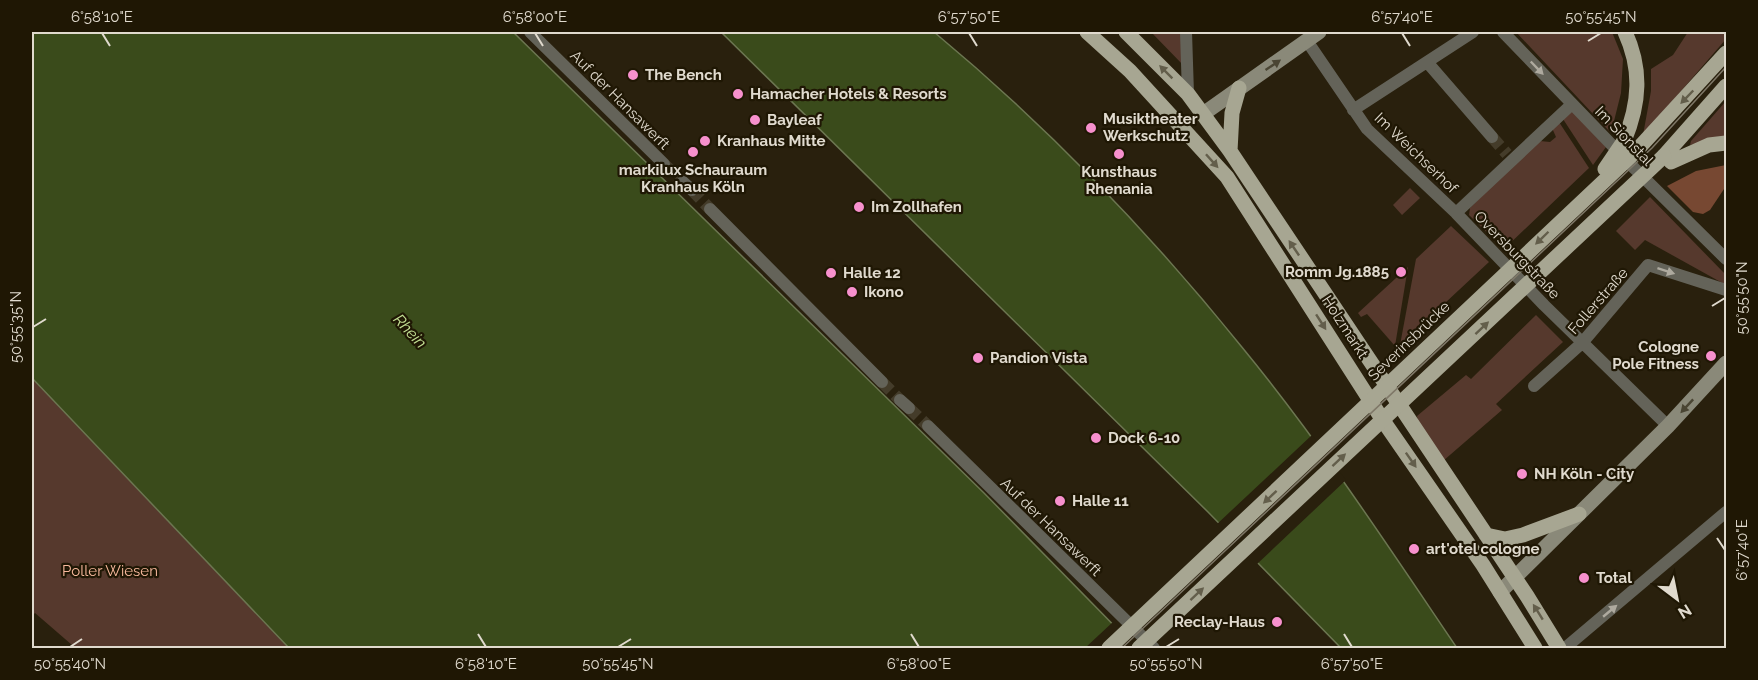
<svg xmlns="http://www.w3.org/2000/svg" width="1758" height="680" font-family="Raleway,sans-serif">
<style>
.green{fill:#56392d}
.forest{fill:#774832}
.water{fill:#3a4b1b;stroke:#6c7651;stroke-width:1.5}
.pier{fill:#29200d}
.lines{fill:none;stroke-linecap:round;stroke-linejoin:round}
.street-tunnel{stroke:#443c2a;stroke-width:12;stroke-dasharray:12 6;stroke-linecap:butt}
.street{stroke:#646359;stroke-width:12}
.secondary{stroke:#8a8979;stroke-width:15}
.primary{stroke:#a7a692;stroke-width:15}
.tram{stroke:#7f7868;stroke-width:1.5}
.primary-bridge{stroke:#a7a692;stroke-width:15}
.oneway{fill:#4a4533}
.oneway2{fill:#aeaa9f}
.oneway3{fill:#635e4b}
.ticks{fill:none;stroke:#e0dace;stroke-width:2}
.poi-dot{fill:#f790cd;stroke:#1f1704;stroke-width:2}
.labels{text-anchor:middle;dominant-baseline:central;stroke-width:4.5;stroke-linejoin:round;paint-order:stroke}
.poi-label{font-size:15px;font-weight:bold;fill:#e0dace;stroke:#1f1704;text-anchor:start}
.street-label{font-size:15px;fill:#e0dace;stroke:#1f1704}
.park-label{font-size:15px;fill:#f8b99d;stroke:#1f1704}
.water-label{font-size:16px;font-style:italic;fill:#c3e094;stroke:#1f1704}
.neatline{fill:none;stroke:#e0dace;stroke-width:2}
.ticks-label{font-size:15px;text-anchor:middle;fill:#e0dace}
</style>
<rect width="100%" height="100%" fill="#29200d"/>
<path class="green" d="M1151 32H1181L1184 66Z
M1516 32H1612L1623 59 1621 93 1611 133Z
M1688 32H1726V39L1643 135 1651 91V69L1673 55Z
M1726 101V138L1690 145 1691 141Z
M1572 111 1606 147 1593 165 1563 119Z
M1559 122 1589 168 1504 249 1469 215 1470 208 1518 159 1540 141 1550 142 1556 137 1552 128Z
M1410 188 1420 198 1402 215 1393 205Z
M1650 197 1726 275V285L1645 240 1635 250 1616 231Z
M1451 226 1489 262 1400 345 1416 259Z
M1408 267 1395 346 1367 314 1361 317 1358 313Z
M1536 315 1563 342 1496 404 1502 410 1443 461 1418 423 1417 416 1466 375 1471 379Z
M32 378 289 648H66L72 645 35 613 32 616Z"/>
<path class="forest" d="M1726 165V186L1710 210 1703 214 1693 212 1667 186 1696 171Z"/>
<path class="water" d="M32 32H513L984 493 1136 648H289L32 378Z
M721 32H934C1046 125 1149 232 1241 346 1320 442 1388 546 1457 648H1341L1208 512Z"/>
<path class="pier" d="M1312 435 1346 480 1256 565 1216 525Z
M1114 621 1139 648H1085Z"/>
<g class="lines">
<path class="street-tunnel" d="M1492 137 1507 154
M664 164 683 182
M692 190 710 209
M882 382 900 400
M909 408 928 426"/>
<path class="street" d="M530 32 664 164
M1186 32 1188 94
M1503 32 1635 169 1726 259
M1307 41 1367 129 1456 213 1544 305 1668 426
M1427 62 1492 137
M1353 110 1473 32
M683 182 692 190
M710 209 882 382
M1456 213 1572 104
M1534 386 1582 343 1648 265 1726 290
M900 400 909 408
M928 426 1154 648
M1565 648 1726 512"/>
<path class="secondary" d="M1203 114 1319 32
M1500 592 1668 426 1726 363"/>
<path class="primary" d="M1087 32 1130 71 1227 177 1384 422 1483 565 1535 648
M1126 32 1188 94 1230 151 1527 596 1559 648
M1624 141C1640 103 1642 69 1625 32
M1230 151 1232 113 1239 88
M1636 151 1726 53
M1664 156 1726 86
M1671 162 1709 145 1726 143
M1486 535 1505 539 1523 535 1579 514"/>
<path class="tram" d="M1122 648 1652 148 1726 67"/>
<path class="primary-bridge" d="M1605 169 1624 141
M1109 648 1636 151
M1139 648 1664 156"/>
</g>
<defs><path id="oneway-solid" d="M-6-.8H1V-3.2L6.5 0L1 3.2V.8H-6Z" transform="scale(1.5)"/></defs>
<g class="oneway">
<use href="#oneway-solid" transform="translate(1273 65) rotate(-34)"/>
<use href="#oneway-solid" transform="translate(1687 406) rotate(133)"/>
</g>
<g class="oneway2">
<use href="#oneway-solid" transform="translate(1537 68) rotate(46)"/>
<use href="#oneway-solid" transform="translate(1666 271) rotate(18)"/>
<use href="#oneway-solid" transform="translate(1610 611) rotate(-40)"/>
</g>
<g class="oneway3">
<use href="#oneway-solid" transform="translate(1166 72) rotate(-135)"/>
<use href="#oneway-solid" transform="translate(1687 97) rotate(134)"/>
<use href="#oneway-solid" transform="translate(1212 161) rotate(48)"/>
<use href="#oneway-solid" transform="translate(1542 238) rotate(136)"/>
<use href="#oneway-solid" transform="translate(1294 248) rotate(-124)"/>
<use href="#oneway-solid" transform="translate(1321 322) rotate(57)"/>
<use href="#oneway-solid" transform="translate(1482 328) rotate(-43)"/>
<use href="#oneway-solid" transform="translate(1339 460) rotate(-43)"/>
<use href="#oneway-solid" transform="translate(1411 460) rotate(55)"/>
<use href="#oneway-solid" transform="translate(1270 497) rotate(137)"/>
<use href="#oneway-solid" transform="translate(1197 594) rotate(-43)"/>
<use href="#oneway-solid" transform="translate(1538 612) rotate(-122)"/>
</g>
<path class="ticks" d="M102 33 110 46M535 33 543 46M969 33 977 46M1402 33 1410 46M1588 41 1601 33M1712 306 1725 298M33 327 46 319M1717 538 1725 550M478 634 486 647M911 634 919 647M1344 634 1352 647M70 647 82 639M618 647 631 639M1166 647 1179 639"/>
<g class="poi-dot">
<circle cx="633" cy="75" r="6"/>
<circle cx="738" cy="94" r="6"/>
<circle cx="755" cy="120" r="6"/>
<circle cx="1091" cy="128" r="6"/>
<circle cx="705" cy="141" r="6"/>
<circle cx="693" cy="152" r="6"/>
<circle cx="1119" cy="154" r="6"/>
<circle cx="859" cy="207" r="6"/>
<circle cx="1401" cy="272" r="6"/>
<circle cx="831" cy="273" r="6"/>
<circle cx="852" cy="292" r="6"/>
<circle cx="1711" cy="356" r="6"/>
<circle cx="978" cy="358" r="6"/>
<circle cx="1096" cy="438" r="6"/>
<circle cx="1522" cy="474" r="6"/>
<circle cx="1060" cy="501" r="6"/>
<circle cx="1414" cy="549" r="6"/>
<circle cx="1584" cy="578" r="6"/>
<circle cx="1277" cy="622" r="6"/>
</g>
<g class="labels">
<g class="poi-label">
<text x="645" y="75">The Bench</text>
<text x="750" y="94">Hamacher Hotels &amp; Resorts</text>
<text x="1103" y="119">Musiktheater<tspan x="1103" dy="17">Werkschutz</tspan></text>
<text x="767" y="120">Bayleaf</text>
<text x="717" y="141">Kranhaus Mitte</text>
<text x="693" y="170" text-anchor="middle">markilux Schauraum<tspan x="693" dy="17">Kranhaus Köln</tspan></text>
<text x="1119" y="172" text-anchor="middle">Kunsthaus<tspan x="1119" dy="17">Rhenania</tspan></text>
<text x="871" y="207">Im Zollhafen</text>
<text x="1389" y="272" text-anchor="end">Romm Jg.1885</text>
<text x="843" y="273">Halle 12</text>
<text x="864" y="292">Ikono</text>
<text x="1699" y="347" text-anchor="end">Cologne<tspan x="1699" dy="17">Pole Fitness</tspan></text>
<text x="990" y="358">Pandion Vista</text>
<text x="1108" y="438">Dock 6-10</text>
<text x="1534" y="474">NH Köln - City</text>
<text x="1072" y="501">Halle 11</text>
<text x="1426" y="549">art'otel cologne</text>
<text x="1596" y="578">Total</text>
<text x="1265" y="622" text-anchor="end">Reclay-Haus</text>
</g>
<g class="street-label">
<text transform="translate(620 100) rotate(45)">Auf der Hansawerft</text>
<text transform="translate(1624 136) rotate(46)">Im Sionstal</text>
<text transform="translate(1416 153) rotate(44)">Im Weichserhof</text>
<text transform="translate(1517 255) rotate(46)">Oversburgstraße</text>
<text transform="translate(1598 301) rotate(-49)">Follerstraße</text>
<text transform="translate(1345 327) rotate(57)">Holzmarkt</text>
<text transform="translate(1409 341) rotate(-44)">Severinsbrücke</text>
<text transform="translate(1051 527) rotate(44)">Auf der Hansawerft</text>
</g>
<g class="park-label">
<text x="110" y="571">Poller Wiesen</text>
</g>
<g class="water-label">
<text transform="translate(410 331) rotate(47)">Rhein</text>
</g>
</g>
<rect width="1758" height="680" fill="none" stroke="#1f1704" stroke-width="66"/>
<g transform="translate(1677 599) rotate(148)" stroke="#1f1704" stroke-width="4.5" paint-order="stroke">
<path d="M0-4.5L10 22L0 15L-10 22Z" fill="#e0dace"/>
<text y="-9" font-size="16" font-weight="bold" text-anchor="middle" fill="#e0dace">N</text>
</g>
<rect x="33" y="33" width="1692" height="614" class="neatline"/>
<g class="ticks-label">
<text x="102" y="22">6°58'10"E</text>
<text x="535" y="22">6°58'00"E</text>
<text x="969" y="22">6°57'50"E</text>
<text x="1402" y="22">6°57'40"E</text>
<text x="1601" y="22">50°55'45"N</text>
<text transform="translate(1742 298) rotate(-90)" y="5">50°55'50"N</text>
<text transform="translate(16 327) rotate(-90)" y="5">50°55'35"N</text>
<text transform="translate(1742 550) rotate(-90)" y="5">6°57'40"E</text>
<text x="70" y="669">50°55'40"N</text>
<text x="486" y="669">6°58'10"E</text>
<text x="618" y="669">50°55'45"N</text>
<text x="919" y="669">6°58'00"E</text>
<text x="1166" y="669">50°55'50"N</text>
<text x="1352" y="669">6°57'50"E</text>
</g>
</svg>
